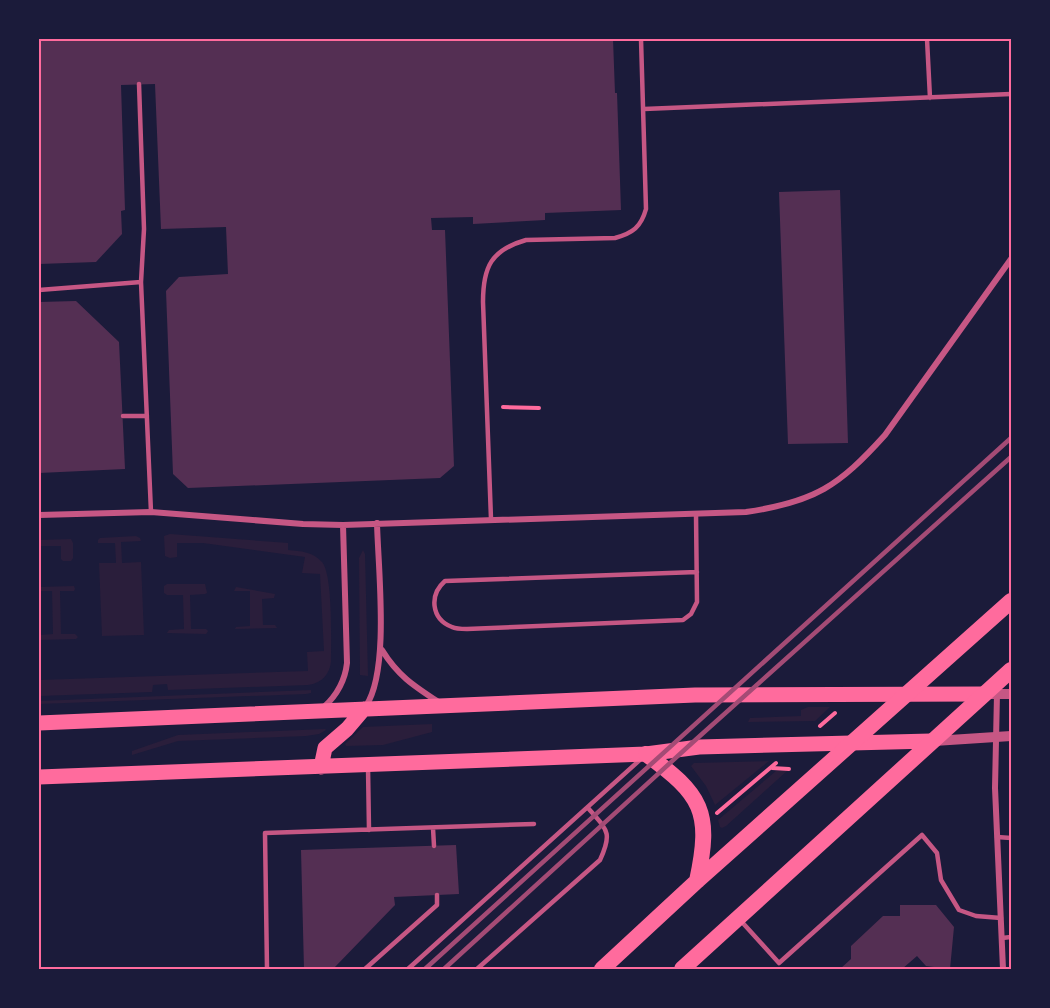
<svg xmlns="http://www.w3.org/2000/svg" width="1050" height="1008" font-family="Karla,sans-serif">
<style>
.green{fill:#2a1e3b}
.building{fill:#542f53}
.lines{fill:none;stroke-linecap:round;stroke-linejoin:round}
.path{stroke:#ff6b9d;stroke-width:4}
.service{stroke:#c65784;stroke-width:4.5}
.minor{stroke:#c65784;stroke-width:6}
.tertiary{stroke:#c65784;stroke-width:10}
.primary{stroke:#ff6b9d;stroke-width:15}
.trunk{stroke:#ff6b9d;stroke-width:16}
.rail{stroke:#a44b75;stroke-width:4.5}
.neatline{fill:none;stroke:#ff6b9d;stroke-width:2}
</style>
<rect width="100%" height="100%" fill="#1b1b3a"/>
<path class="green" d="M170 534 288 543V550C301 551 313 552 322 562 333 575 331 641 331 661 330 674 322 683 308 685L168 690 167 684 153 685 152 692 39 696V680L308 671 307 652 324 651 320 574 302 573 305 557 203 543H177V557L170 558 165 556 164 536Z
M136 536 140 538 141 541 121 542 122 563 141 562 144 635 102 636 99 563H116L115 543H98V540L100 538Z
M71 539 73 543V558L71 561H63L61 559V546H39V540Z
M363 550 365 554 368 676 360 675 359 558Z
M167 584H205L207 593 205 594 190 595 191 629H206L208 631 206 634 167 633 169 630 184 629 183 595H167L164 593V586Z
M74 586 75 589 74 591H60L61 634H75L78 637 76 639 39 640V635L53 634 52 591H39V587Z
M236 587 275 594 274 598 262 599 263 625H275L277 628 235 629 236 627 250 626V591H234Z
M311 690V693L306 694 39 704V701Z
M808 707H830L815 721 748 722 750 718 801 716V710Z
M432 724V732L383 745 346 746 345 744 363 727Z
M325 729 326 730 319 734 306 736 178 741 132 755V751L178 735Z
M769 761 715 805 706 786 691 766 694 763Z
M776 771H787L726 826 722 828 720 827 718 820Z"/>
<path class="building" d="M39 39H613L615 93H617L621 210 545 213V220L473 224V217L431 218 432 230H445L454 466 440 478 188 488 173 474 166 291 179 277 228 274 226 227 161 229 155 84 121 85 125 210 121 211 122 234 96 262 39 264Z
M840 190 848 443 788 444 779 192Z
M76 301 119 342 125 469 39 473V302Z
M456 845 459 894 394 897 395 905 333 969H304L301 850Z
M900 905H936L954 927 950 969 926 966 917 956 902 969H840L851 959V946L883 916H900Z"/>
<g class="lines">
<path class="path" d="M503 407 539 408
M820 726 835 713
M772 768 789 769
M717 813 776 763"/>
<path class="service" d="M927 39 930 98
M139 84 144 229 141 282 151 512
M644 109 1011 94
M39 290 141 282
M123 416H147
M696 514 697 602 691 614 683 620 467 629C462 629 456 629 452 627 431 619 429 595 445 581L697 572
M491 519 483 302C483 267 491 250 526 240L615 238C633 233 641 227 646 209L641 39
M368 767 369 830
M433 828 434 846
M997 837 1011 838
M741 921 779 963 922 835 937 853 941 880 959 910 976 916 1001 918
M1002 938 1011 937
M267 969 265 833 534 824
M365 969 437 905V895
M408 969 642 758
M477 969 600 860C613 832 607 830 588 808"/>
<path class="minor" d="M39 515 151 512 303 524 343 525 746 512C815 502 839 486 885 435L1011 259
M382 650C398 676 414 686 440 703
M997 694 995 788 1003 969
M366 706C390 670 378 568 377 523
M324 707C337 695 345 681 347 663L343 525"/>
<path class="tertiary" d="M984 694H1011
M934 741 1011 736"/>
<path class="primary" d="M39 723 695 695 983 694
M321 767 325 748 347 729 364 709
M39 777 646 754 699 747 931 741"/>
<path class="trunk" d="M646 754C702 795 712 811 697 881
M602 969 697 881 1011 601
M682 969 1011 670"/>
<path class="rail" d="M425 969 1011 438
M444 969 692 743 1011 457"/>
</g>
<rect width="1050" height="1008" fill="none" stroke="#1b1b3a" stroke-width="81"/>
<rect x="40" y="40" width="970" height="928" class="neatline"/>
</svg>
